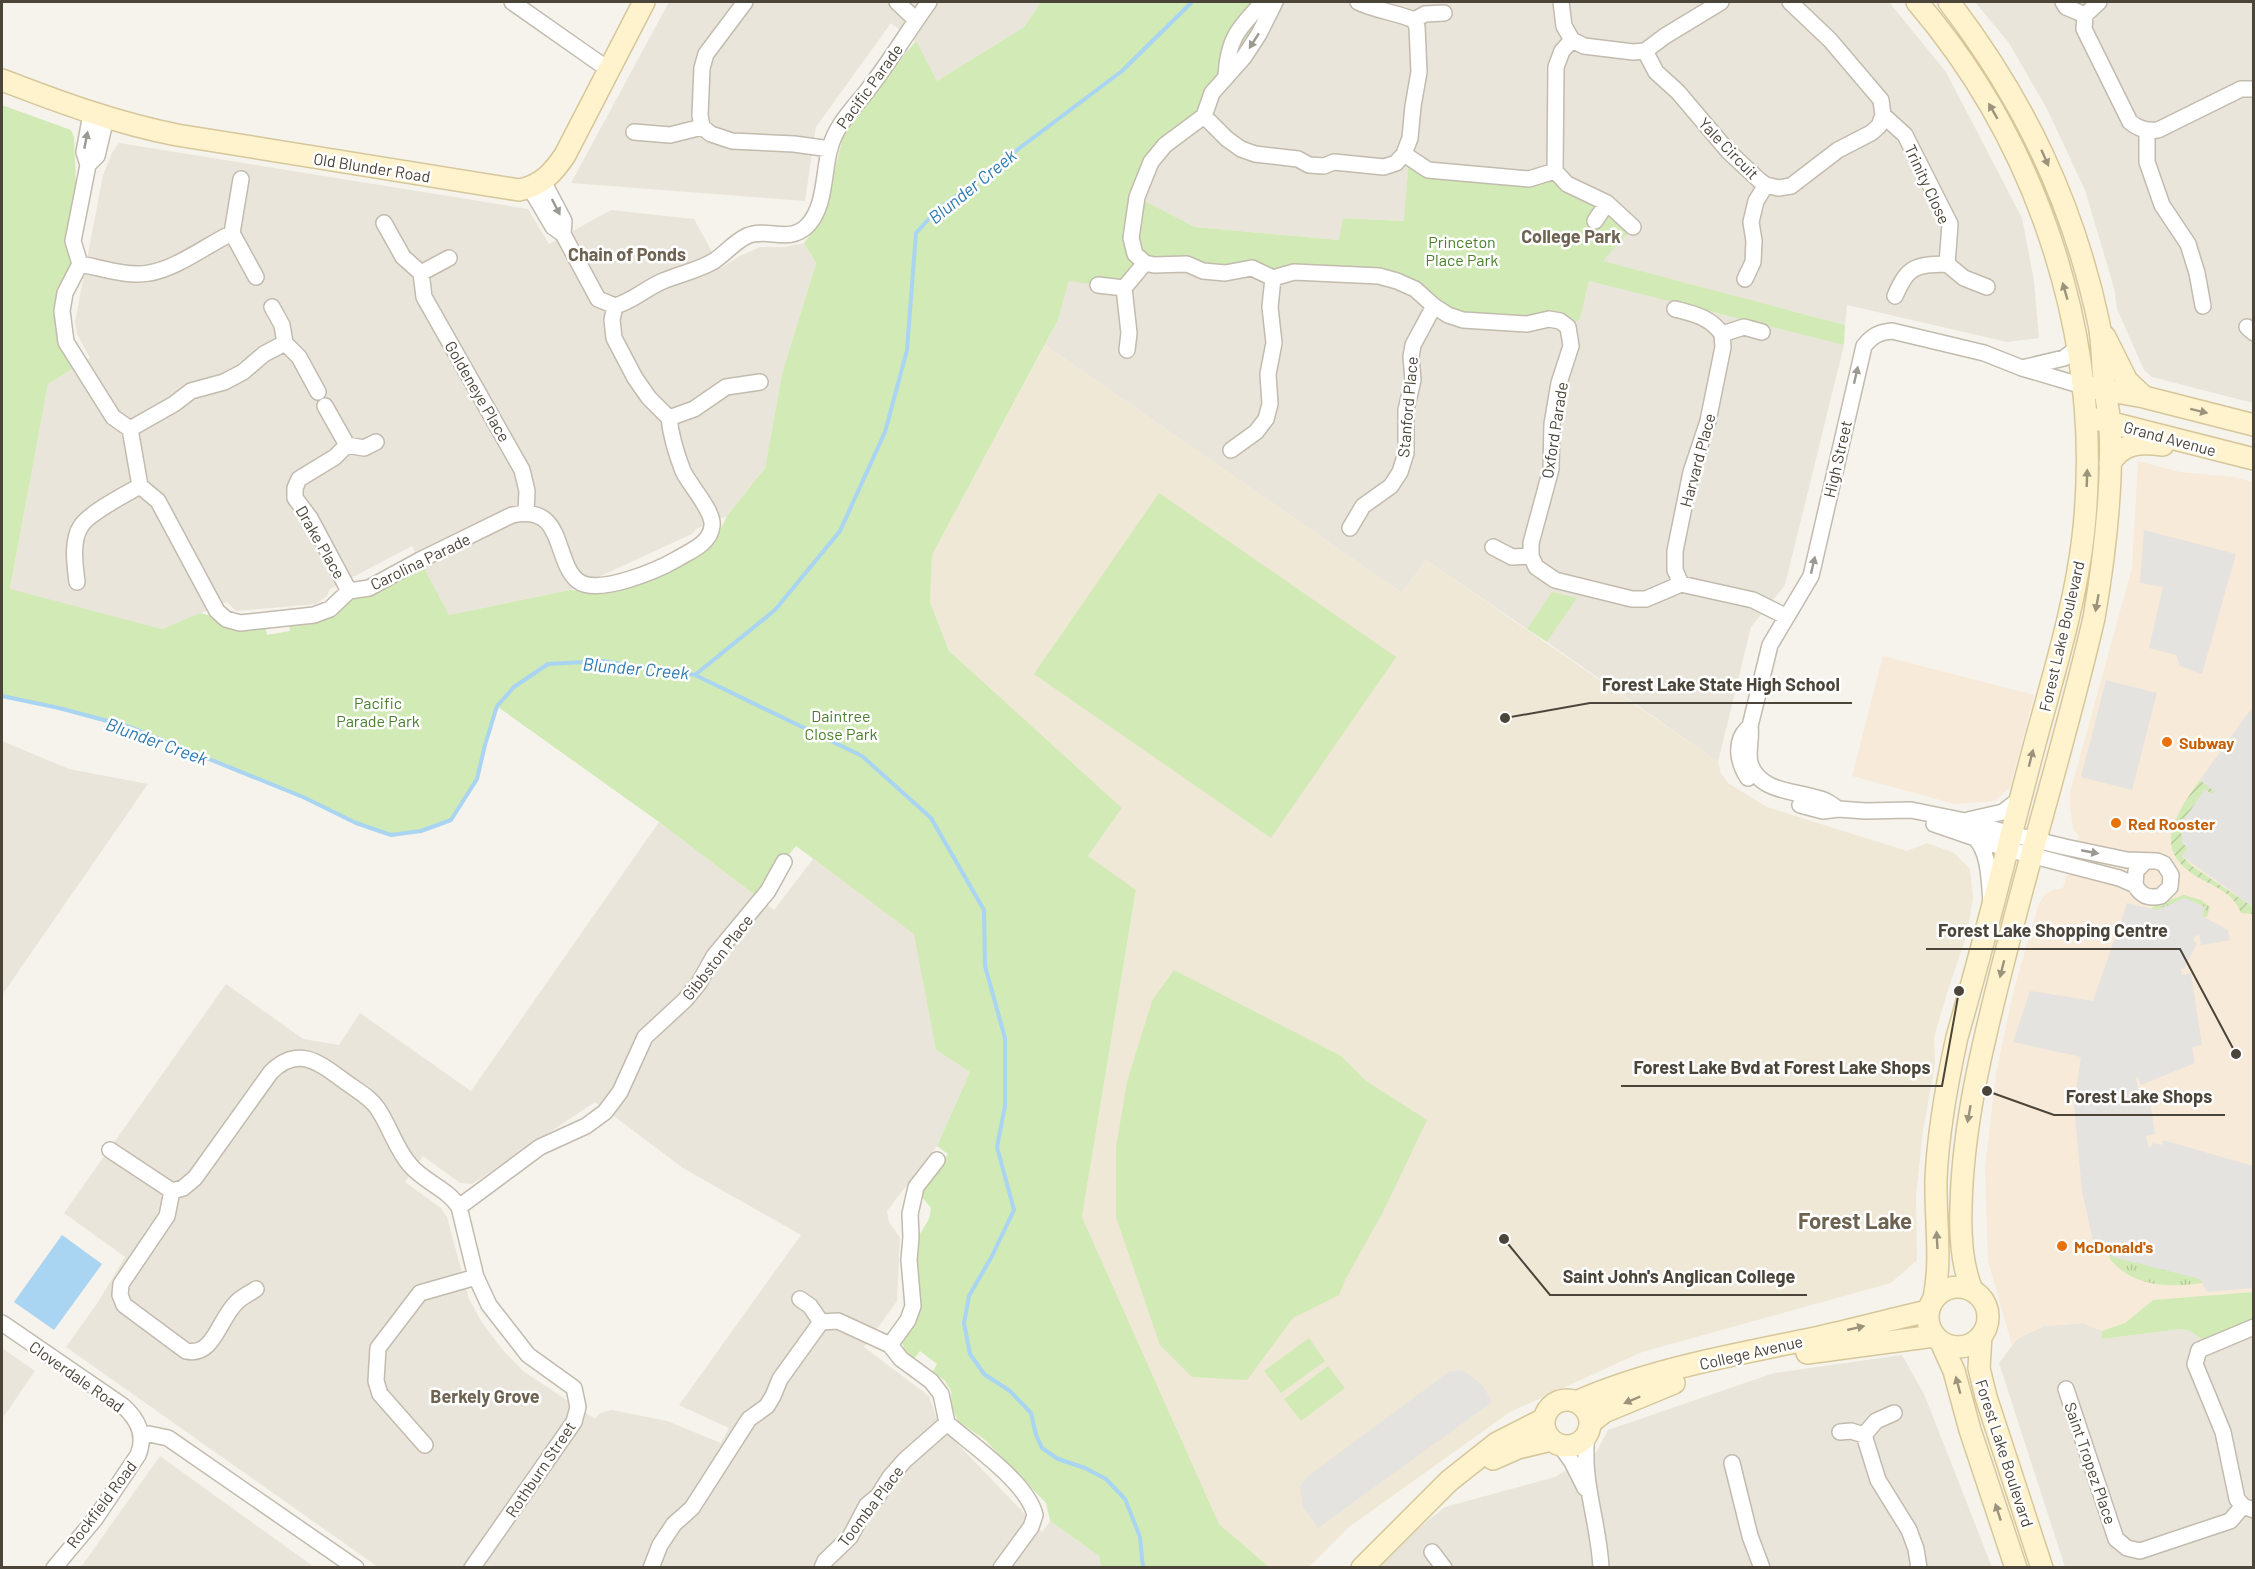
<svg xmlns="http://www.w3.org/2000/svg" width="2255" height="1569" font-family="Barlow,sans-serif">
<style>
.residential{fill:#eae5da;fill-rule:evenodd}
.commercial{fill:#f7ead8}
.education{fill:#efe8d6}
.grass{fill:url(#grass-tufts)}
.park{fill:#d2eab5}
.garden{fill:url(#garden-furrows)}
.parking{fill:#e5e3e0}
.water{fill:#a9d4f2}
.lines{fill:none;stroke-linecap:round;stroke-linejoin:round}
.stream{stroke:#a9d4f2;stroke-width:4}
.street-casing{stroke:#c2bbae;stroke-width:18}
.secondary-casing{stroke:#d6c79b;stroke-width:24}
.street{stroke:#fff;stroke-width:15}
.secondary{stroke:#fff3cd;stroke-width:21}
.oneway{fill:#9c9892}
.oneway2{fill:#9c937c}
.food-dot{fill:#e8710a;stroke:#fff;stroke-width:2}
.labels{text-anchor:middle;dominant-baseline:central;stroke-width:5;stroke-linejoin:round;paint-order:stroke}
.street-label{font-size:16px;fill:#4b4439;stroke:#fff}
.park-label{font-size:16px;fill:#4a7f2a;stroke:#fff}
.food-label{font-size:16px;font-weight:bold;fill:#c56008;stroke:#fff;text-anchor:start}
.water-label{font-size:18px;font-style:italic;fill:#2e7ab2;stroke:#fff}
.neighbourhood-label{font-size:18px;font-weight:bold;fill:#6e6250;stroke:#fff}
.district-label{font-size:22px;font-weight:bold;fill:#6e6250;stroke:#fff}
.leader{fill:none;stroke:#4b4439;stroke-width:2}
.callout-dot{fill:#4b4439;stroke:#fff;stroke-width:2}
.callout-label{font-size:18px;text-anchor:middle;font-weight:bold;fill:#4b4439;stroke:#fff;stroke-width:5;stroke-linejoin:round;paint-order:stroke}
</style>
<defs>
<pattern id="grass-tufts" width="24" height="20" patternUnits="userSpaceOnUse" patternTransform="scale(1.5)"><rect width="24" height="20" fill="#d2eab5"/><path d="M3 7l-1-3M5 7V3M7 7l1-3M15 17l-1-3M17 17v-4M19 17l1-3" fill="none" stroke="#b6ca9c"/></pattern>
<pattern id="garden-furrows" width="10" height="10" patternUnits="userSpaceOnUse" patternTransform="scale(1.5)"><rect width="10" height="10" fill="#d2eab5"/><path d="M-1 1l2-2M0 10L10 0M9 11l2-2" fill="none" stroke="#b6ca9c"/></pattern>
</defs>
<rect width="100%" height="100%" fill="#f6f3ec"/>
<path class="residential" d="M669 2H1041L1024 27 937 81 916 42 891 23 816 127 805 201 571 183Z
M1275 2H1889L1946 72 2022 218 2034 281 2039 338 2007 342 1847 305 1845 325 1602 261 1529 179 1428 170 1404 155 1408 170 1405 221 1343 218 1340 240 1195 227 1137 197 1151 162Z
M1975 2H2253V403L2152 377 2144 370 2117 309 2114 288 2085 190 2047 109 2009 43Z
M119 143 528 209 549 244 611 210 694 219 721 268 740 256 760 247H784L804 243 816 263 782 374 765 468 727 516 696 529 692 534 570 590 449 615 412 546 330 589 327 596 316 604 236 611 227 602 162 629 10 590 48 384 90 358 77 334 75 322 103 175 112 153Z
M1145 263 1379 276 1448 315 1580 319 1589 281 1844 345 1785 585 1751 627 1718 762 1547 642 1577 598 1552 593 1527 629 1426 560 1402 593 1045 345 1058 320 1069 281Z
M2 741 69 769 148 784 2 995Z
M659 822 774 910 813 859 915 934 936 1050 970 1072 937 1146 887 1211 889 1222 900 1238 897 1301 864 1347 929 1396 936 1417 952 1438 1042 1532 1050 1521 1099 1556 1101 1567H378L66 1347 98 1302 125 1257 64 1213 226 984 303 1039 339 1045 360 1013 471 1091ZM595 1102 683 1168 801 1235 679 1405 729 1428 721 1443 667 1421 612 1410 600 1413 595 1419 523 1371 501 1348 481 1321 469 1299 447 1217 441 1208 405 1182 423 1156 460 1183 472 1184Z
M2253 1320V1567H2065L1999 1363 2017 1339 2044 1326 2083 1323 2102 1331V1339L2181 1329 2190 1331 2203 1340Z
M2 1348 35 1371 2 1419Z
M1902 1355 1924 1394 1992 1567 1369 1568 1445 1507 1555 1477 1597 1451 1608 1430 1774 1373Z
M160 1456 314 1567H81Z"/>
<path class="commercial" d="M2138 461 2180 472 2234 477 2253 482V1292L2153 1300 2125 1323 2102 1331 2083 1323 2044 1326 2017 1339 2012 1345 1988 1261 1985 1168 1996 1074 2013 993 2038 906 2045 894 2052 890 2063 888 2079 836 2073 829 2070 806V793L2132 568Z
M1883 656 2034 695 2010 788 1994 801 1955 804 1852 776Z"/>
<path class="education" d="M1045 345 1402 593 1426 560 1718 762 1721 773 1728 783 1767 807 1907 851 1927 843 1954 853 1970 869 1973 898 1967 934 1947 993 1934 1038 1935 1064 1923 1131 1916 1196 1917 1260 1891 1283 1642 1352 1510 1412 1349 1527 1309 1567H1269L1219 1524 1082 1217 1136 891 1088 856 1122 808 949 651 930 602 932 555Z"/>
<path class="grass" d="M2184 895 2201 900 2210 907 2207 917 2156 920 2150 910 2154 906Z
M2089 1105 2210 1282C2175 1287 2135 1290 2110 1259L2086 1123Z"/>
<path class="park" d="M1041 2H1275L1204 116 1165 145 1137 197 1195 227 1339 240 1343 218 1404 221 1408 170 1404 154 1428 171 1529 179 1555 171 1633 227 1603 261 1845 325 1844 345 1589 281 1580 319 1568 327 1463 320 1397 281 1154 265 1124 288 1069 281 1058 320 932 555 930 602 949 651 1122 808 1088 856 1136 890 1082 1217 1219 1524 1269 1567H1101L1099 1556 1050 1521 1046 1503 984 1439 959 1422 952 1409 951 1391 945 1381 933 1371 937 1364 920 1351 914 1359 904 1350 902 1341 916 1321 920 1311 914 1263 918 1237 929 1219 931 1208 922 1197 921 1193 948 1154 937 1146 970 1072 936 1050 914 934 796 846 756 896 659 822 498 707 485 745 477 779 451 820 421 831 391 835 356 823 303 797 130 727 59 708 2 696V105L71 130 74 137 76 183 71 239 74 257 62 290 74 368 48 384 10 589 162 629 200 613 211 616 224 625 265 624 267 635 290 631 289 621 423 566 449 615 570 590 600 592 624 588 650 580 680 566 708 547 716 539 727 516 765 468 782 374 816 263 804 243 819 224 824 215 844 132 852 117 916 41 937 81 1024 27Z
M1159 493 1396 657 1271 838 1034 674Z
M1552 592 1577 598 1547 642 1527 629Z
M1174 970 1341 1056 1366 1081 1427 1120 1383 1212 1345 1280 1339 1295 1293 1318 1247 1380 1192 1377 1160 1345 1116 1217V1148L1127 1082 1152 1001Z
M2253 1292V1320L2203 1340 2190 1331 2181 1329 2102 1339V1331L2125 1323 2153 1300Z
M1309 1338 1325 1361 1281 1393 1264 1371Z
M1328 1366 1345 1388 1301 1421 1284 1399Z"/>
<path class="garden" d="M2200 780 2215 791 2213 795 2206 790 2188 848 2182 856 2192 866 2253 907V914L2241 913C2234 895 2220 889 2203 880 2150 852 2173 818 2200 780Z"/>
<path class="parking" d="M2144 530 2236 554 2202 674 2180 666 2176 655 2149 648 2163 587 2140 583Z
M2106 680 2157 693 2132 790 2081 777Z
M2253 706V907L2182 856 2188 848 2182 843 2181 824 2205 789 2212 795 2215 792 2200 780Z
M2185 898 2205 907 2202 916 2228 930 2230 940 2201 945 2199 935 2195 936 2193 941 2197 943 2184 969 2182 968 2181 970 2182 975 2191 973 2202 1045 2192 1047 2195 1063 2141 1085 2138 1077H2136L2139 1096 2149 1095 2155 1134 2146 1136 2148 1146 2151 1147 2153 1143 2162 1145 2163 1140 2253 1166V1288L2207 1292 2200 1279 2113 1257 2112 1246 2095 1249 2082 1192 2074 1104 2081 1057 2013 1042 2030 991 2093 1001 2127 903 2157 910Z
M1463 1370 1483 1386 1492 1402 1318 1528 1303 1507 1300 1487 1308 1476 1450 1371Z"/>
<path class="water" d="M62 1235 102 1264 54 1330 14 1302Z"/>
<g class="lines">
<path class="stream" d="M695 675 862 756 931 818 984 910 985 966 1005 1038V1106L997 1147 1014 1210 992 1256 969 1296 964 1323 970 1354 984 1374 1010 1391 1031 1413 1036 1435 1042 1448 1058 1459 1085 1468 1106 1479 1125 1499 1140 1537 1143 1568
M2 696 59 708 130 727 303 797 356 823 391 835 421 831 451 820 477 779 485 745 497 706 514 687 548 664 602 661 695 675 775 610 840 531 885 432 907 350 916 233 937 210 1122 71 1192 2"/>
<g class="street-casing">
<path id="street" d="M512 2 599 63 610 67
M745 2 706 54 702 68 700 115 702 127 711 134 732 141 794 144 830 149
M897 2 916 20
M1275 2 1259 34 1244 57 1212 93 1204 116 1165 145 1151 162 1137 197 1131 238 1135 254 1145 263 1154 265 1187 264 1203 271 1225 273 1252 268 1273 278 1294 272 1379 276 1397 281 1415 289 1434 306 1448 315 1463 320 1527 324 1549 319 1560 321 1568 327 1571 346 1559 383 1552 424 1551 469 1531 543V556L1536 567 1555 580 1632 599H1646L1681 584 1753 600 1785 616
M1561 2 1564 26 1572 40 1584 46 1633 52 1645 51 1665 36 1721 2
M2063 2 2066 7 2085 15
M2099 2 2085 15 2084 29 2130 122C2139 129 2146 131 2158 130L2241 89H2254
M1414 20 1425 14 1444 13
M1645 51 1656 72 1678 92 1728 151 1759 180 1766 185 1778 188 1791 186 1838 150 1871 133 1879 126 1883 115 1881 100 1830 40 1790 2
M1226 75C1228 38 1239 28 1263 2
M91 114 84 152 88 165 73 241 80 264 65 293 62 311 66 342 113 417 130 429 140 486 158 501 217 611 226 619 240 623 314 615 330 609 349 591 369 588 420 560 512 515C566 503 553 561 578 581 598 596 658 570 677 559 690 551 710 544 712 526 714 511 690 486 683 471 676 453 671 437 669 418L649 398 635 378 614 338 612 320 615 306
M1883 115 1905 135 1950 224 1947 264
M1204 116 1227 139 1241 149 1255 154 1298 159 1309 165 1324 166 1334 162 1384 167 1396 163 1404 154 1410 138 1413 106 1419 72 1417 27 1414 20C1395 12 1377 11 1358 2
M2147 131V162L2162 205 2188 244 2197 273 2203 306
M634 132 670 135 702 127
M1404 154 1428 170 1529 179 1555 171 1567 184 1607 203 1633 227
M88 165 97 156 106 118
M1555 171 1556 67 1562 51 1572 40
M241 179 232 233 256 277
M543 181 564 221 563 234 598 299 615 306C633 301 646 288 663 281 680 274 699 270 714 261 726 253 734 242 747 236 767 227 789 244 807 226 826 207 823 172 830 148 836 125 852 110 867 91 889 63 908 31 929 2
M530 188 553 227 563 234
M1595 221 1607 203
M384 223 403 257 421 273 424 297 522 470 527 491 526 512
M80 264C102 268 127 277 149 273 176 269 207 245 232 233
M421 273 449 258
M1745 279 1753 262 1754 241 1751 222 1756 201 1766 185
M1098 285 1124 288 1145 263
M1124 288 1129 333 1127 350
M1895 296C1908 265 1916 265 1947 264L1964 278 1987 287
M272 307 282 325 285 343 299 357 318 392
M1675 309C1694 314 1710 317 1722 334L1744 327 1762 332
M2247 327 2254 333
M2022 368 2064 358 2076 349
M325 406 347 445 364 448 376 442
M669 418 694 409 726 387 760 382
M130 429 174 404 191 391 224 382 243 372 264 354 285 343
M347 445 335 457 299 479 295 488V498L310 518 349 591
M1231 450 1256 432 1266 419 1270 404 1268 374 1274 343 1270 307 1273 278
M1350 528 1363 506 1391 486 1400 472 1406 453V410L1413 380 1411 357 1413 345 1434 306
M1493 547 1512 557 1531 556
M77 582C75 565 71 541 81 526 89 513 126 494 140 486
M1681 584 1675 570V551L1691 472 1708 421 1723 347 1722 334
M1747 729C1734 742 1738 763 1748 778
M1800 805 1823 811 1838 809 1866 811 1911 810 1965 821 2011 834 2065 847 2127 860 2157 861 2164 864 2171 875 2170 887 2161 896C2149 899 2141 896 2135 885L2136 871 2146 861
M1838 809C1834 806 1830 803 1826 801 1801 790 1760 795 1750 763 1747 751 1752 738 1750 726L1770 645 1811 576 1864 346C1872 336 1879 332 1892 331L1984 353 2022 368 2083 386
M1968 820 2003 812 2020 799
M1934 824 2007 849 2119 878 2135 885
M1975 838C1990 853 1989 882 1991 902
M110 1150 172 1191
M172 1191 183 1188 195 1178 271 1072C299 1044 321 1064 347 1083 358 1091 371 1098 378 1109 390 1127 396 1149 410 1165 424 1182 447 1188 459 1207L476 1277 489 1305 528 1355 574 1388 578 1407 574 1422 472 1568
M172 1191 167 1216 121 1284 120 1295 124 1305 186 1351C214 1357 219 1319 236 1303 241 1297 249 1294 256 1289
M459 1207 540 1147 586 1126 605 1112 620 1092 645 1037 685 1000 699 983 714 956 768 891 784 862
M800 1299 810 1306 821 1322
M2 1323 123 1406C138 1419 146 1436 138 1455L95 1519 54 1568
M2254 1327 2199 1350 2195 1364 2223 1432 2237 1499 2243 1506 2254 1510
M890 1345 908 1320 913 1306 909 1260 911 1237 910 1214 916 1187 937 1160
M2066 1389 2116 1539 2127 1548 2140 1551 2230 1521 2243 1506
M1840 1432 1851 1431 1864 1435 1876 1421 1894 1413
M1587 1435C1581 1480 1599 1523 1601 1568
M1864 1435 1878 1480 1909 1530 1916 1549 1919 1568
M141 1438 149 1434 168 1438 356 1568
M425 1445 380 1394 376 1381 378 1348 420 1293 476 1277
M1560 1445 1572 1462 1585 1488
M1732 1463 1750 1536 1762 1568
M1432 1552 1444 1568
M651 1568 660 1545 674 1524 692 1508 749 1419 767 1406 773 1396 780 1379 821 1322 838 1321 890 1345 901 1359 931 1381 941 1394 947 1423C973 1446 1027 1482 1035 1515L1031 1527 1001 1568
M822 1568 825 1561 850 1537 867 1505 878 1496 890 1477 905 1460 947 1423"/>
</g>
<g class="secondary-casing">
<path id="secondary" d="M1917 2C2041 147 2105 346 2083 537 2074 614 2048 691 2029 766 2005 857 1983 947 1957 1037 1947 1083 1938 1131 1936 1179 1935 1219 1942 1259 1934 1298
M1949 2C2024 100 2073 202 2099 324 2103 345 2102 367 2105 388 2106 400 2109 412 2110 424 2113 489 2105 554 2094 618 2068 730 2034 840 2006 952 1985 1035 1963 1119 1961 1206 1960 1234 1961 1264 1972 1290
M2 80C59 102 116 123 177 135L519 190C541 186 553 173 565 155L644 2
M2105 337 2127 381 2144 397
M2093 388 2144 397 2254 425
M2096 419 2254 459
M2110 463C2123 442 2141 442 2163 445
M1928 1317a30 30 0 1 1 60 0a30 30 0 1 1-60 0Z
M1981 1336 1979 1368 1986 1397 2042 1568
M1941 1342 1954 1371 1970 1430 2016 1568
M1807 1353 1934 1336
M1544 1423a23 23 0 1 1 46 0a23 23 0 1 1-46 0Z
M1576 1402C1653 1368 1739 1354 1820 1337 1856 1329 1892 1319 1928 1311
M1590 1423 1604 1412 1674 1383
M1493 1459 1518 1448 1551 1440
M1362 1568 1449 1481 1497 1443 1544 1419"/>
</g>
<use href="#street" class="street"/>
<use href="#secondary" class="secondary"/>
</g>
<defs><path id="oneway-solid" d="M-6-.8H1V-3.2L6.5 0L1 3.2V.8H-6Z" transform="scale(1.5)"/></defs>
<g class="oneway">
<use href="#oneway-solid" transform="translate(1254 41) rotate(123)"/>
<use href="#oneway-solid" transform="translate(86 140) rotate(-79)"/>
<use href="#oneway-solid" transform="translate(556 207) rotate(63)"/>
<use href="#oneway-solid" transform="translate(1856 375) rotate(-77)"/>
<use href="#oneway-solid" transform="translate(1813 565) rotate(-77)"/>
<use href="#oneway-solid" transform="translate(2090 852) rotate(11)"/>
</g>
<g class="oneway2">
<use href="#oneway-solid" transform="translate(1993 111) rotate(-120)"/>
<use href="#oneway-solid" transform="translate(2045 158) rotate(66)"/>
<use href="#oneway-solid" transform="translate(2065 291) rotate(-106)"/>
<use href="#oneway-solid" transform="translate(2199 411) rotate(14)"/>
<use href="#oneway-solid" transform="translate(2087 478) rotate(-88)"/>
<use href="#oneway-solid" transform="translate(2097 603) rotate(100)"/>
<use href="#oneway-solid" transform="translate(2031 758) rotate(-76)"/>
<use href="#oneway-solid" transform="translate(2002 969) rotate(104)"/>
<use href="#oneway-solid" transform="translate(1969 1114) rotate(100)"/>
<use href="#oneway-solid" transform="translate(1937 1240) rotate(-93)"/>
<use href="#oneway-solid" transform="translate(1856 1328) rotate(-13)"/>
<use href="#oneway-solid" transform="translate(1958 1385) rotate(-105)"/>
<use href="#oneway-solid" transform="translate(1632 1400) rotate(157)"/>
<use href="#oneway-solid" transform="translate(1998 1512) rotate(-108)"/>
</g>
<g class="food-dot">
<circle cx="2167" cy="742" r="6"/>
<circle cx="2116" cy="823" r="6"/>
<circle cx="2062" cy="1246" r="6"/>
</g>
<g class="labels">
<g class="street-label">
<text transform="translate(869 86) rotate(-54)">Pacific Parade</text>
<text transform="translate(1729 148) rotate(46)">Yale Circuit</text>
<text transform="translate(372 167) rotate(9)">Old Blunder Road</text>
<text transform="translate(1928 184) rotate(65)">Trinity Close</text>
<text transform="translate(478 391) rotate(60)">Goldeneye Place</text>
<text transform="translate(1407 407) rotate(-85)">Stanford Place</text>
<text transform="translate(1554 430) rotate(-81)">Oxford Parade</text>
<text transform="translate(2170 438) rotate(15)">Grand Avenue</text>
<text transform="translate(1837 459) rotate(-77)">High Street</text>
<text transform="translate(1697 460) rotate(-75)">Harvard Place</text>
<text transform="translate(321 542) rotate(60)">Drake Place</text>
<text transform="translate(420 561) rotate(-26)">Carolina Parade</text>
<text transform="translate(2061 636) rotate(-77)">Forest Lake Boulevard</text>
<text transform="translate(717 957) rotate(-52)">Gibbston Place</text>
<text transform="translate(1751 1352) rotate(-13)">College Avenue</text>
<text transform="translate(77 1376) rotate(35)">Cloverdale Road</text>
<text transform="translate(2005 1453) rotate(72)">Forest Lake Boulevard</text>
<text transform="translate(2091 1463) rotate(71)">Saint Tropez Place</text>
<text transform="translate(540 1469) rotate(-56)">Rothburn Street</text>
<text transform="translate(101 1504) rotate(-53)">Rockfield Road</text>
<text transform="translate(870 1506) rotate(-53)">Toomba Place</text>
</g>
<g class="park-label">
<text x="1462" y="241">Princeton<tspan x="1462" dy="18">Place Park</tspan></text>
<text x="378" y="702">Pacific<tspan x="378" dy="18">Parade Park</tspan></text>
<text x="841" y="715">Daintree<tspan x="841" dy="18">Close Park</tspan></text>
</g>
<g class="food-label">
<text x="2179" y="742">Subway</text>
<text x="2128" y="823">Red Rooster</text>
<text x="2074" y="1246">McDonald's</text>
</g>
<g class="water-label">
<text transform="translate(972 186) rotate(-39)">Blunder Creek</text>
<text transform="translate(636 668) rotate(5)">Blunder Creek</text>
<text transform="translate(157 741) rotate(20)">Blunder Creek</text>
</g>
<g class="neighbourhood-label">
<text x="1571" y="236">College Park</text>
<text x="627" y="254">Chain of Ponds</text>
<text x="485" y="1396">Berkely Grove</text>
</g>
<g class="district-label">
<text x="1855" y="1220">Forest Lake</text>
</g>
</g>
<path class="leader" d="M1505 718L1590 703H1852M2236 1054L2180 949H1926M1959 991L1942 1086H1621M1987 1091L2054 1115H2225M1504 1239L1550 1295H1807"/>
<g class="callout-dot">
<circle cx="1505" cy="718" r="6"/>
<circle cx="2236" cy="1054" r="6"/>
<circle cx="1959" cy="991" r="6"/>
<circle cx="1987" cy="1091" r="6"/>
<circle cx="1504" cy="1239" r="6"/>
</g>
<g class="callout-label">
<text x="1721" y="691">Forest Lake State High School</text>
<text x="2053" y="937">Forest Lake Shopping Centre</text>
<text x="1782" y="1074">Forest Lake Bvd at Forest Lake Shops</text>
<text x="2139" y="1103">Forest Lake Shops</text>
<text x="1679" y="1283">Saint John's Anglican College</text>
</g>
<rect width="2255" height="1569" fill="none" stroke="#4b4439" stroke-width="6"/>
</svg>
